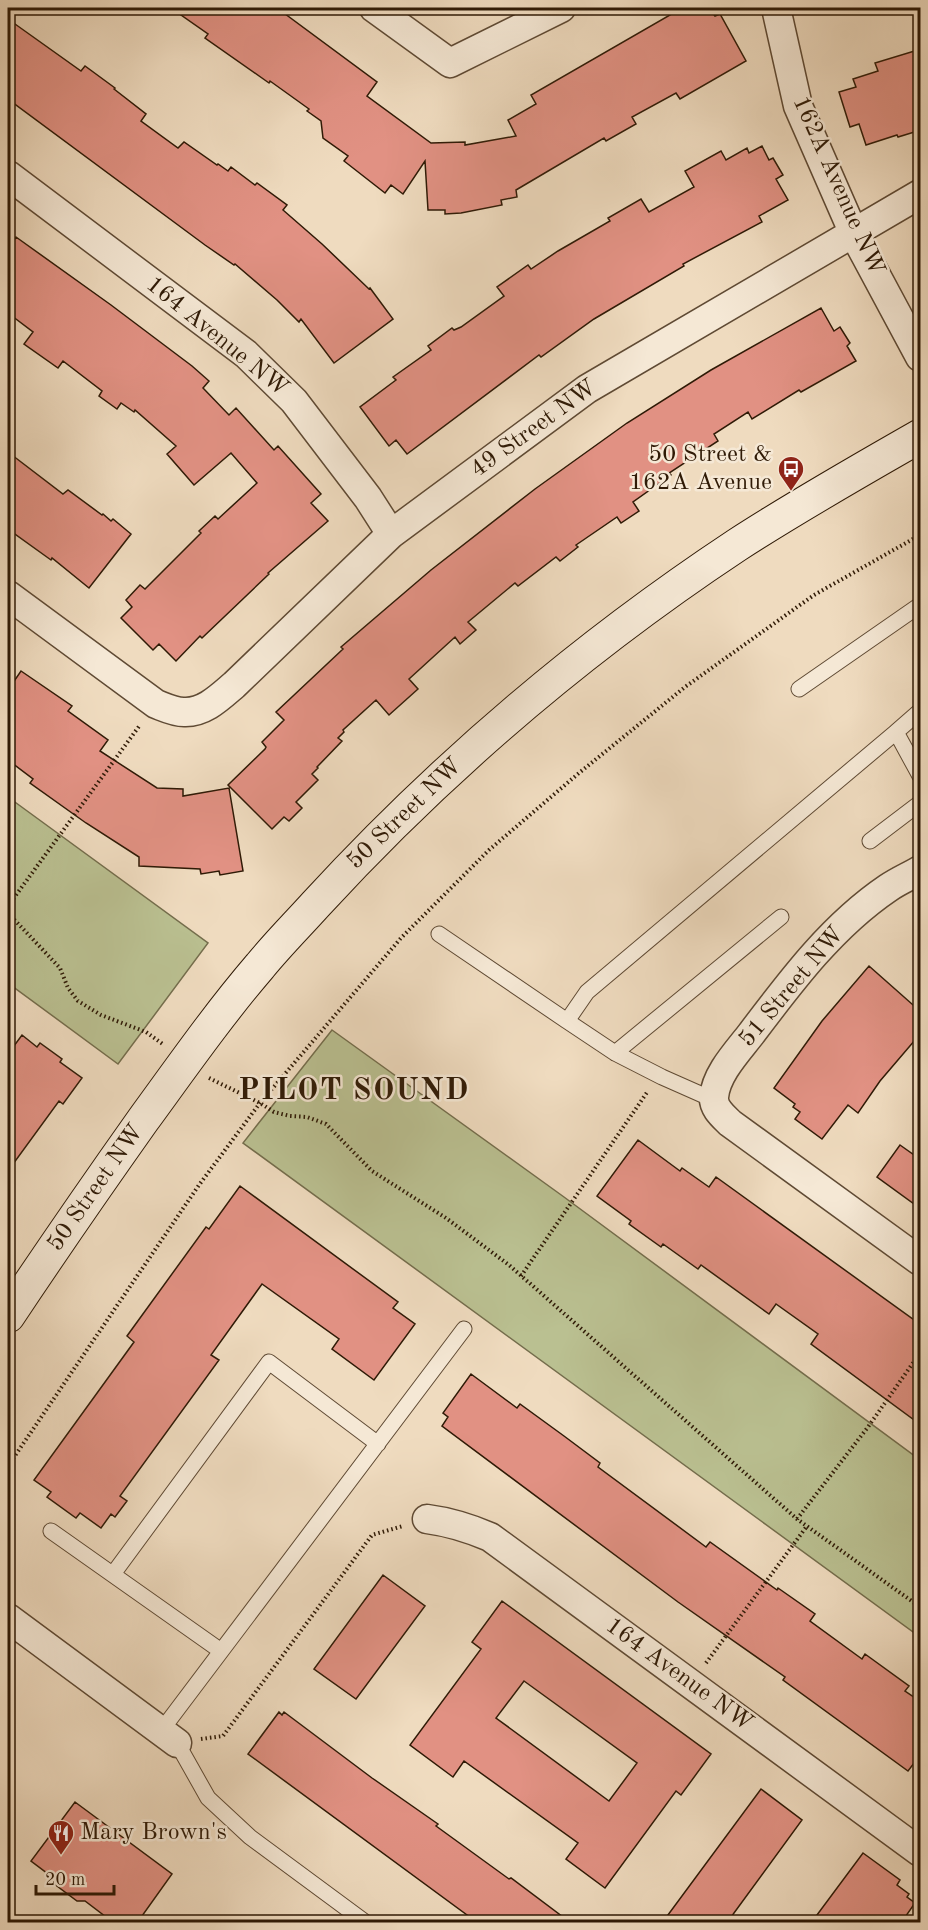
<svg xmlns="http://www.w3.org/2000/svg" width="928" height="1930" font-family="'Old Standard TT',serif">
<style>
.green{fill:#bac091;stroke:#746d4c;stroke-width:1.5}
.building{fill:#e19183;stroke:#2f1a06;stroke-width:1.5;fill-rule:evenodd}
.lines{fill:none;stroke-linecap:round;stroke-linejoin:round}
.service-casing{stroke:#5f4a34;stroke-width:17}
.minor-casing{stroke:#5f4a34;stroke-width:31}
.secondary-casing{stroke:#2f1a06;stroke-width:35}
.path{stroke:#2f1a06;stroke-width:4;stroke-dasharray:1.5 3;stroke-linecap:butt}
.service{stroke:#f5e8d5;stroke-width:15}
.minor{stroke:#f5e8d5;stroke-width:28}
.secondary{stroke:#f5e8d5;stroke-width:33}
.labels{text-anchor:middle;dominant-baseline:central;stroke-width:5;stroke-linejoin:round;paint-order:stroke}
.street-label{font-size:24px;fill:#2f1a06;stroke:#f5e8d5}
.poi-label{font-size:24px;fill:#2f1a06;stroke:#f5e8d5;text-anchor:end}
.district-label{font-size:30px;font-weight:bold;letter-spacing:1.5px;fill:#2f1a06;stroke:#f5e8d5}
</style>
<rect width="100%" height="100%" fill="#efdbbf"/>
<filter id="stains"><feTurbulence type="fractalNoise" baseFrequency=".00333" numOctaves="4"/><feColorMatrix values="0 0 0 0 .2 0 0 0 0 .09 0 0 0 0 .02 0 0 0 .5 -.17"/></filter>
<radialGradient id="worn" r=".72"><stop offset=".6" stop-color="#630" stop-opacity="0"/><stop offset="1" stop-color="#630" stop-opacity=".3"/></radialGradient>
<path class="green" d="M8 797 208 943 118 1064 8 983Z
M332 1030 564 1197 920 1460V1637L243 1143Z"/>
<path class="building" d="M171 8H277L377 82 367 96 431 143 465 142V145L516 136 508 120 536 104 531 95 682 8H709L715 16 720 14 746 61 680 99 676 93 632 117 636 124 606 141 604 138 516 190 517 197 501 200 502 205 461 213 445 214V210H428L425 161 403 194 391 185 385 193 344 161 348 156 323 138 321 121 307 111 309 109 270 81 269 83 205 38 208 34Z
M8 19 81 71 85 66 115 88 114 89 146 114 141 121 178 148 184 142 217 165 218 164 228 171 231 167 255 185 257 183 287 205 283 210 322 244 369 289 370 288 393 319 334 363 301 319 299 322 277 300 235 264 234 265 205 245 8 99Z
M921 49V130L898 137 897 135 866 145 859 124 850 127 839 92 856 87 853 79 878 71 875 63Z
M762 146 769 160 773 158 783 175 776 179 788 200 759 216 762 222 683 264 684 266 594 319 541 357 539 355 407 454 396 440 389 446 360 407 396 380 393 377 431 350 428 346 452 328 454 330 461 327 504 296 497 287 528 265 531 269 558 251 610 221 608 218 641 199 649 212 694 187 685 171 721 151 726 160 747 148 749 153Z
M16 237 111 305 192 366 209 381 203 388 229 415 236 408 274 450 278 446 321 494 311 503 328 521 268 573 269 574 202 638 200 636 176 661 159 644 153 650 121 618 132 607 126 600 140 585 145 589 201 533 199 531 215 516 218 519 257 483 231 453 194 485 167 454 176 446 135 410 134 412 121 403 117 409 99 396 102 391 63 361 58 368 24 344 33 332 8 313V249Z
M821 308 834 331 840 327 850 343 847 346 856 361 801 392 799 390 752 419 748 412 714 434 718 441 669 473 671 475 633 502 639 511 621 523 617 517 576 545 578 547 560 561 556 557 518 586 515 583 468 622 476 630 460 644 455 637 409 679 418 689 389 715 376 700 343 730 344 732 338 738 342 741 317 767 318 768 312 774 318 780 296 802 302 808 289 821 284 817 272 829 228 785 265 749 266 747 262 742 284 720 276 712 343 649 341 647 431 570 535 489 627 423 711 370Z
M8 452 63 494 68 490 102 515 103 514 111 521 113 519 131 534 89 588 52 558 51 560 8 529V504L11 499 8 496Z
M21 671 72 706 68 711 108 740 100 751 157 788 183 789V796L229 788 243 871 220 875 219 871 201 874 200 869 139 866V857L86 823 30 783 33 779 8 760V690Z
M869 966 921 1012V1033L880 1081 858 1113 848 1105 822 1139 795 1119 800 1112 793 1107 795 1104 774 1088 822 1021Z
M22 1035 37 1047 40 1043 62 1059 60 1062 82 1078 63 1104 59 1101 8 1171V1054Z
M638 1140 680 1171 682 1168 709 1187 716 1177 921 1325V1425L811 1344 818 1334 776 1304 769 1314 701 1265 698 1269 663 1244 661 1247 629 1224 631 1221 597 1196Z
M900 1145 921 1160V1209L877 1177Z
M240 1186 398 1302 393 1308 415 1324 374 1380 332 1349 339 1339 262 1284 211 1355 219 1360 120 1496 127 1501 115 1517 111 1514 101 1528 80 1513 76 1518 47 1497 51 1492 34 1480 134 1342 127 1336 206 1227 209 1229Z
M471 1374 517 1408 520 1404 564 1436 600 1463 598 1467 706 1547 710 1542 777 1590 778 1588 815 1614 810 1621 862 1659 865 1654 909 1686 905 1691 921 1702V1754L908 1771 783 1680 785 1677 678 1602 442 1426 448 1417 443 1413Z
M383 1575 425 1606 356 1699 314 1669Z
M502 1601 711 1754 681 1795 676 1791 605 1888 566 1859 578 1843 464 1761 453 1777 410 1745 481 1649 472 1642ZM524 1681 637 1763 609 1801 496 1718Z
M279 1712 282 1715 284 1712 372 1778 438 1824 436 1826 509 1879 511 1878 571 1923H478L248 1754Z
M761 1789 802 1820 734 1913 727 1923H662Z
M75 1802 172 1874 137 1923H114L85 1901H77L49 1880 48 1874 31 1861Z
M863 1853 900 1880 897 1885 909 1894 907 1897 915 1903 901 1923H811Z"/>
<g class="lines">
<g class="service-casing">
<path id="service" d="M799 689 920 605
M896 732 920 711
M870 841 920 803
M439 934 567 1021
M615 1053 781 917
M714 1100 662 1077 615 1053 567 1021 587 992 896 732 920 776
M51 1531 221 1651
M113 1574 269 1362 378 1444
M161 1731 464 1329
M177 1743 208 1798 250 1837 365 1922"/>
</g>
<g class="minor-casing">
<path id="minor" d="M374 8 450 63 561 8
M776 8 798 106 854 234 920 357
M8 175 246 354 294 401 368 498 391 534
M8 595 156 704C164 707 174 712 184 712 204 713 220 697 234 685L391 534 587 389 920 194
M920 870C910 876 898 881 888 888 832 926 791 981 751 1034 737 1052 716 1074 714 1097 713 1108 723 1116 730 1123L920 1261
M427 1519C450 1522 469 1528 490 1537L920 1852
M8 1618 177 1743"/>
</g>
<g class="secondary-casing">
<path id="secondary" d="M8 1316C52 1250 97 1185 143 1120 181 1068 218 1015 260 966 278 944 298 924 316 904 442 767 583 647 737 545 797 506 859 471 920 436"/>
</g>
<path class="path" d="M8 906 140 725
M8 913 60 968 68 988 78 1001 101 1015 146 1032 164 1045
M209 1078 260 1103 274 1112 290 1116 307 1117 326 1124 372 1171 446 1218 509 1265 797 1519 920 1607
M521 1276 648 1091
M8 1466 199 1185 260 1103 401 938 489 850 579 773 685 687 814 595 920 535
M797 1519 868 1427 920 1353
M706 1663 807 1526
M201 1739 223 1736 372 1535 403 1526"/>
<use href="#service" class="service"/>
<use href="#minor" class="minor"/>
<use href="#secondary" class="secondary"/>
</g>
<defs>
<g id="bus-pin" transform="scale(1.35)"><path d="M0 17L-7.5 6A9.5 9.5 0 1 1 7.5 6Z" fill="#8f2418" stroke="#f5e8d5"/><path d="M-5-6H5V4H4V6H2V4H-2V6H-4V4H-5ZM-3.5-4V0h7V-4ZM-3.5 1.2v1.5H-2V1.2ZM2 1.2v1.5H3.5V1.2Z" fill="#fff"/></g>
<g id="restaurant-pin" transform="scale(1.35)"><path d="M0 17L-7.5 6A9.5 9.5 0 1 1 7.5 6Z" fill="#8f2418" stroke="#f5e8d5"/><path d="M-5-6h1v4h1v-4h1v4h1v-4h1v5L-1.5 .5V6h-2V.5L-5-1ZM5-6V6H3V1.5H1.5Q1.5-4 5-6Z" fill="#fff"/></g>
</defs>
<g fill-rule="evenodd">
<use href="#bus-pin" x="791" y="469"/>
<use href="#restaurant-pin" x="61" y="1833"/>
</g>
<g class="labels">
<g class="street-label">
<text transform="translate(838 186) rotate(66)">162A Avenue NW</text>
<text transform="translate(217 337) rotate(39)">164 Avenue NW</text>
<text transform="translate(534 429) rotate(-36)">49 Street NW</text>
<text transform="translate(405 814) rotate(-44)">50 Street NW</text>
<text transform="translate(792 987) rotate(-50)">51 Street NW</text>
<text transform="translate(96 1188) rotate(-55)">50 Street NW</text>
<text transform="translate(679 1675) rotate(36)">164 Avenue NW</text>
</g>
<g class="poi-label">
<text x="772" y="455">50 Street &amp;<tspan x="772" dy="28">162A Avenue</tspan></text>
<text x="80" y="1833" text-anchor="start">Mary Brown's</text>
</g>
<g class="district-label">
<text x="354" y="1091">PILOT SOUND</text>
</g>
</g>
<rect width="928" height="1930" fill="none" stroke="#efdbbf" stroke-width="30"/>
<rect x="9" y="9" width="910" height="1912" fill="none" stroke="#2f1a06" stroke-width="3"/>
<rect x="15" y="15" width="898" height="1900" fill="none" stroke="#2f1a06" stroke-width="1.5"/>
<path d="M36 1885v9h78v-9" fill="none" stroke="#2f1a06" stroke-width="3"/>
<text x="45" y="1885" font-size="18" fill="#2f1a06" stroke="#f5e8d5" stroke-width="4.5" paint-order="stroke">20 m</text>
<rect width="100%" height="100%" filter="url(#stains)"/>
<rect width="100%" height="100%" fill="url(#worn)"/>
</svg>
